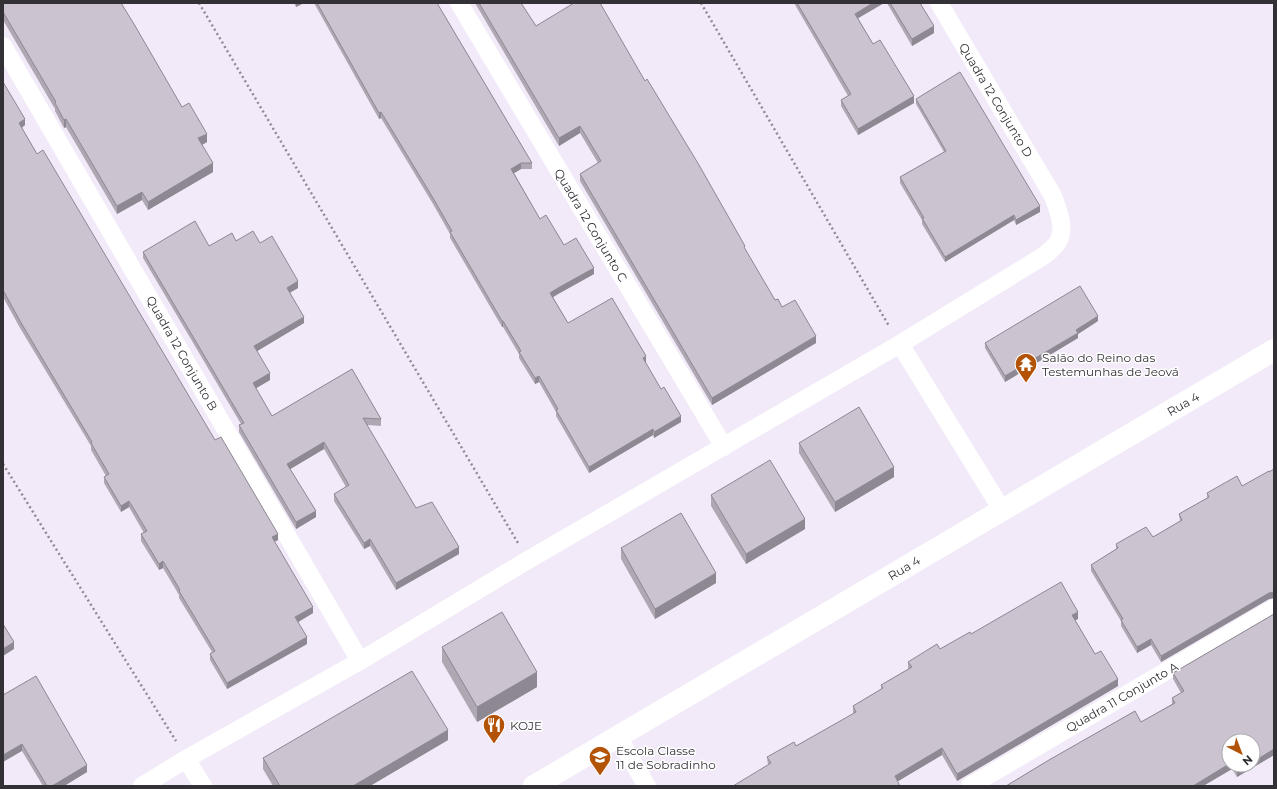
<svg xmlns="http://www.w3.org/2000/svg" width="1277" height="789" font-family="Montserrat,sans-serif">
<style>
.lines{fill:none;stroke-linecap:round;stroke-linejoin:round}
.path{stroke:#908a94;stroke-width:2.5;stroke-dasharray:2 3;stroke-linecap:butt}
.minor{stroke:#fff;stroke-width:18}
.tertiary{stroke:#fff;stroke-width:22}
.wall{fill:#afa8b3;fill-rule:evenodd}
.shaded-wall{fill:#8e8892}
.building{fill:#cbc3d0;stroke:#8e8892}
.labels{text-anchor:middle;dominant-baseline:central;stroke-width:3;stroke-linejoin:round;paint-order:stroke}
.street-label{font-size:12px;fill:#333036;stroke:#fff}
.poi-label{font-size:12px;fill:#333036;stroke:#fff;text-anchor:start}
</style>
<rect width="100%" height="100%" fill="#f2eaf8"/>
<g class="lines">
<path class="path" d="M199 3 518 543
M701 3 889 326
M3 464 176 741"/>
<path class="minor" d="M459 3 724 447
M3 46 360 661
M900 344 1002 510
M618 737 647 786
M186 759 203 786
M142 786 186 759 360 661 528 560 900 344 1045 255C1049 251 1055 247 1058 242 1066 227 1058 211 1053 196L939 3
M970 786 1274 608"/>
<path class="tertiary" d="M534 786 1274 350"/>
</g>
<path class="wall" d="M3 3 182 107 207 142 202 145 213 172 148 210 142 200 117 214 66 127 64 128 55 111V109L3 20Z
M294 3H304L296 7Z
M314 3H437L532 163V169H521L514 173 540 219 564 245 594 274 558 294 553 297 568 323 646 363H645L661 389 681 422 654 438 653 435 589 473 556 416V412L539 382 535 384 519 358V354L503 327H502L450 238V234L433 204 381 118 379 119Z
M475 3H521L536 26 645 81 775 300 782 307 816 343 712 405 580 181V174L598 163 580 133 559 146Z
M794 3H884L858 18 873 44 914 103 858 135 841 106V100L848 96Z
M887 3H920L934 33 912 46Z
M3 82 25 125 22 128 37 154 215 440 278 540 274 542 313 613 298 622 307 644 227 689 210 660V654L212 652 179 598V595L163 568 159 570 141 541V534L144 533 129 507 121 512 104 483V477L106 476 91 450V446L20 328 3 297Z
M916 99 1040 212 1016 225 1014 220 945 262 922 224V220L900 183V177L944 152 916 104Z
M260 243 298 288 290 293 304 323 257 351 270 380 256 388 272 416 352 369 381 419V426L367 425 416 508 459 554 396 590 370 546 364 549 334 501V494L346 487 324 449 290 469 316 517 296 529 239 432V425L241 424 143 258V252L209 246Z
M1098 321 1078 334V338L1005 382 985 348V343Z
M799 443 894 477 835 512 799 453Z
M1274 469V598L1269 599 1161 662 1151 645 1137 653 1121 626V621L1091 571V565L1116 549V544L1153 537 1180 521 1179 514 1207 498V493L1242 486Z
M711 495 805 529 746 564 711 506Z
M621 548 716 583 655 619 621 559Z
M1274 614V755L1237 777 1232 769 1203 786H1006L1049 760 1135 711 1141 722 1172 704V698L1181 693 1173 679V673ZM1229 741H1253V765H1229Z
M1078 619 1075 620 1095 654 1118 686 957 781 942 755 898 781 768 765 767 757 796 746 853 714V706L881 689V685L908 669V662L940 649 971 634Z
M442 647 537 687 477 722 442 662Z
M3 695 87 772 64 786H43L22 751Z
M448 740 370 786H273L263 769V758Z"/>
<path class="shaded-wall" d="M296 3H304L296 7Z
M873 3H884L855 20V14Z
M934 26V33L912 46V39Z
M914 96V103L858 135V129Z
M381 112V118L379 119V113Z
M25 119V125L19 129V123Z
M66 119V127L64 128V120Z
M580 126V133L559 146V138Z
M207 134V142L198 147V138Z
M213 163V172L148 210V202Z
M521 163V169L511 175V169Z
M142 192V200L117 214V206Z
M1040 206V212L1016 225V220Z
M1014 215V220L945 262V257Z
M594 268V274L558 294 550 299V293L558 288Z
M298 281V288L287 294V288Z
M1098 316V321L1078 334V338L1005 382V376L1076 330Z
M304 317V323L254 353V346Z
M502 321H503V327H502Z
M816 336V343L712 405V398Z
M646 356V363L643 365V358Z
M270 373V380L253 390V383Z
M539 376V382L535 384V378Z
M681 416V422L654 438V432Z
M653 429V435L589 473V467Z
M324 442V449L287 471V464Z
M894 467V477L835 512V502Z
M129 501V507L121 512V506Z
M316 511V517L296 529V522Z
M805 519V529L746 564V554Z
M278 534V540L272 543V537Z
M370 539V546L364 549V543Z
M459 547V554L396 590V583Z
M163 561V568L159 570V564Z
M716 573V583L655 619V609Z
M1274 592V598L1269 599 1161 662V656L1269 593Z
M313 607V613L295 624V617Z
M1078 612V619L1072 622V615Z
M307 637V644L227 689V683Z
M1151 639V645L1137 653V647Z
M14 642V649L3 656V649Z
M537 672V687L477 722V707Z
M1118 679V686L957 781V774Z
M448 730V740L370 786H353Z
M22 744V751L3 762V755Z
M942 748V755L895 783V776Z
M1274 749V755L1237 777V771L1247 765H1253V762Z
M1229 764V765H1232V769L1203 786H1193Z
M87 765V772L64 786H52Z"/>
<path class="building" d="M3 3H121L134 24 182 107 189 103 207 134 198 138 213 163 148 202 142 192 117 206 66 119 64 120 55 103 56 102 3 12Z
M317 3H437L532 163H521L511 169 540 219 546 215 564 245 576 238 594 268 558 288 550 293 568 323 612 298 646 356 643 358 661 389 664 387 681 416 654 432 653 429 589 467 556 410 558 409 539 376 535 378 519 352 521 351 503 321H502L450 232 452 231 433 198 381 112 379 113Z
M479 3H521L536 26 574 3H600L645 81 647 79 699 165 745 246 744 247 775 300 778 299 782 307 795 300 816 336 712 398 580 174 601 161 580 126 559 138Z
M797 3H873L855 14 873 44 880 40 914 96 858 129 841 100 851 94Z
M890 3H920L934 26 912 39Z
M960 72 1040 206 1016 220 1014 215 945 257 922 218H924L900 177 946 151 916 99Z
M3 82 25 119 19 123 37 154 43 150 215 440 221 437 278 534 272 537 313 607 295 617 307 637 227 683 210 654 215 651 179 591 180 590 163 561 159 564 141 534 147 531 129 501 121 506 104 477 109 474 91 443 92 442 20 321 3 290Z
M195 221 209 246 232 233 236 241 253 231 260 243 272 236 298 281 287 288 304 317 254 346 270 373 253 383 272 416 352 369 381 419 363 418 416 508 432 502 459 547 396 583 370 539 364 543 334 494 349 485 324 442 287 464 316 511 296 522 239 425 244 423 143 252Z
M1080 286 1098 316 1076 330 1078 333 1005 376 985 343Z
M859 407 894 467 835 502 799 443Z
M770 460 805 519 746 554 711 495Z
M1274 469V592L1269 593 1161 656 1151 639 1137 647 1121 620 1123 619 1091 565 1118 548 1116 544 1146 527 1153 537 1182 520 1179 514 1209 497 1207 493 1237 476 1242 486 1269 471V472Z
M681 513 716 573 655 609 621 548Z
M1061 582 1078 612 1072 615 1095 654 1101 651 1118 679 957 774 942 748 895 776 900 786H733L771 763 767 757 794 742 796 746 856 712 853 706 883 688 881 685 912 667 908 662 937 644 940 649 970 632 971 634Z
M502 612 537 672 477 707 442 647Z
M1274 614V749L1253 762V741H1229V764L1193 786H1006L1049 760 1135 711 1141 722 1175 703 1172 698 1184 691 1173 673Z
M3 624 14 642 3 649Z
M412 671 448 730 353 786H280L263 758Z
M36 676 87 765 52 786H47L22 744 3 755V695Z
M1233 765H1247L1237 771Z"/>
<defs>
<g id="temple-pin" transform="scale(1.15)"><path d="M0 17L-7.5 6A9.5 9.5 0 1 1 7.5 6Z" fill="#b35308" stroke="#fff"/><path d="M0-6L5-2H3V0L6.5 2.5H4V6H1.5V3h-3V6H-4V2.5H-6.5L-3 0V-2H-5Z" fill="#fff"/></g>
<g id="restaurant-pin" transform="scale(1.15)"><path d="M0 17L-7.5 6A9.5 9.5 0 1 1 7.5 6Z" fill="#b35308" stroke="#fff"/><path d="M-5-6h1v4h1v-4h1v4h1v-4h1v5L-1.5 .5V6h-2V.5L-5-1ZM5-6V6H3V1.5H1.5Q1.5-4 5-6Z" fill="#fff"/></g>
<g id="school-pin" transform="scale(1.15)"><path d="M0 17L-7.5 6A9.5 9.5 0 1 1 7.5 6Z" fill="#b35308" stroke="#fff"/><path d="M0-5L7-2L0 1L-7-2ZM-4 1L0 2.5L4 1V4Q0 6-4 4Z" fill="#fff"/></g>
</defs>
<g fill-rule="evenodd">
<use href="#temple-pin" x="1026" y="364"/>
<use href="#restaurant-pin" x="494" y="725"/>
<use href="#school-pin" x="600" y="757"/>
</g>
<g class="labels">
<g class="street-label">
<text transform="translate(996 100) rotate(59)">Quadra 12 Conjunto D</text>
<text transform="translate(591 225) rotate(59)">Quadra 12 Conjunto C</text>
<text transform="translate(182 353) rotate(60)">Quadra 12 Conjunto B</text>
<text transform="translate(1183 404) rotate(-30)">Rua 4</text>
<text transform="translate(904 568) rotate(-31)">Rua 4</text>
<text transform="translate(1122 697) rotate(-30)">Quadra 11 Conjunto A</text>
</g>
<g class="poi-label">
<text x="1042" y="357">Salão do Reino das<tspan x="1042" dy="14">Testemunhas de Jeová</tspan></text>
<text x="510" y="725">KOJE</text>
<text x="616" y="750">Escola Classe<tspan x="616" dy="14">11 de Sobradinho</tspan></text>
</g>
</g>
<rect width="1277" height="789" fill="none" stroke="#333036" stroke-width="8"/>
<g transform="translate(1241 753) rotate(138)"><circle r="19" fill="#ffffff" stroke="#adacaf"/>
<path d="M0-3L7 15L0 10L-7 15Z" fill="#b35308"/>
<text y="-6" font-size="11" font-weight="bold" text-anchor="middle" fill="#333036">N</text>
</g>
</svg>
